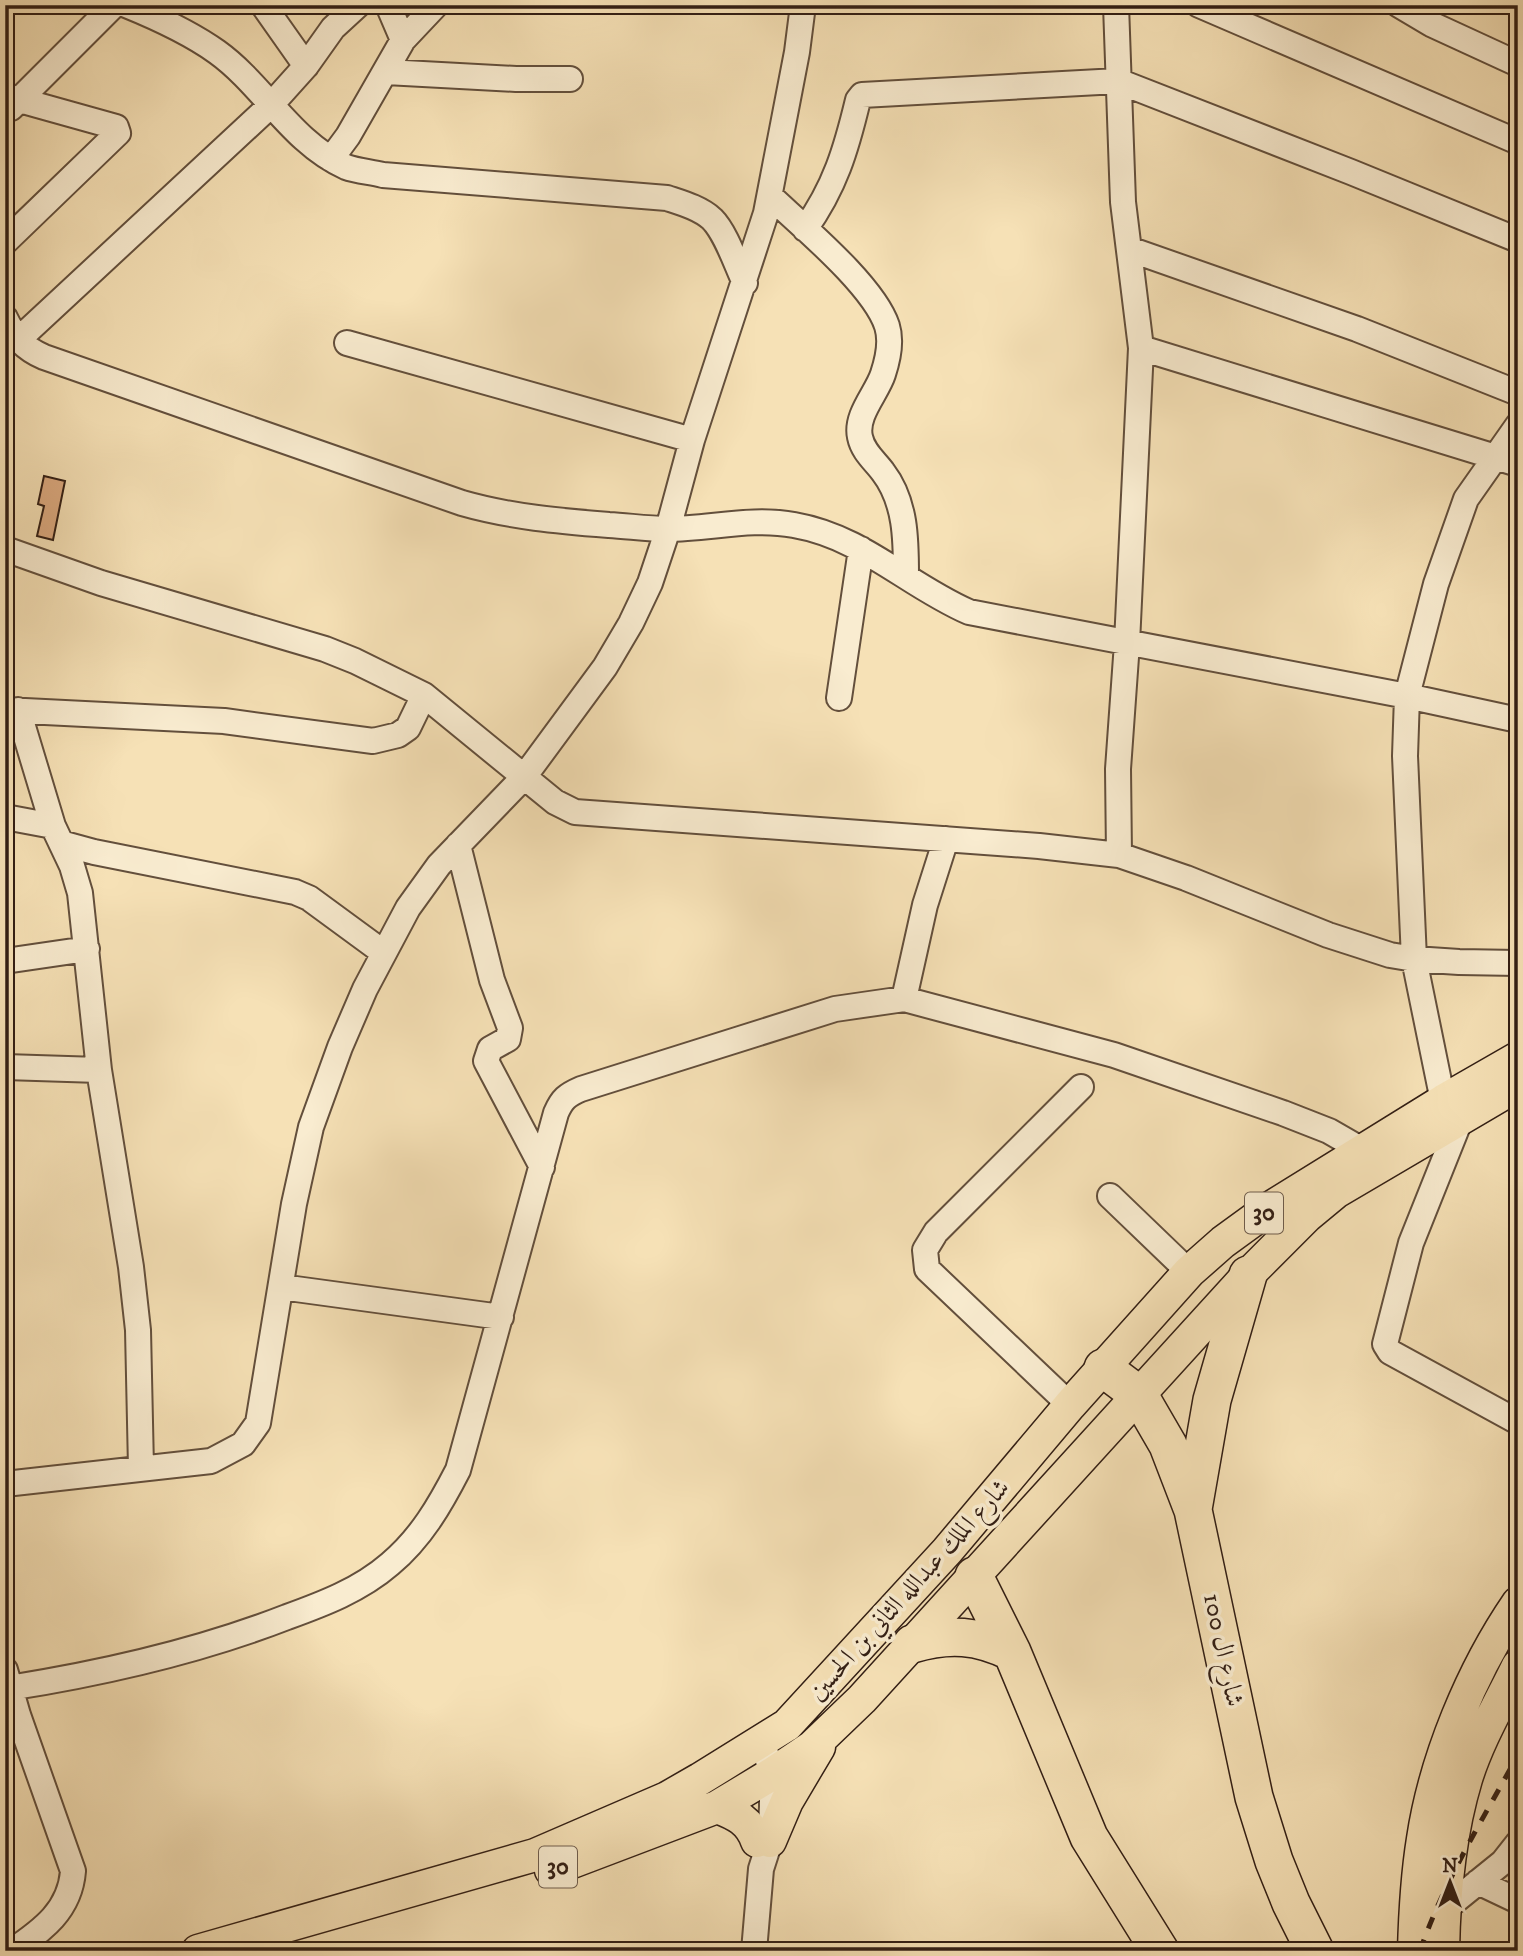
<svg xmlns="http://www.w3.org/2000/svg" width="1523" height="1956" font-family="'IM FELL DW Pica',Amiri,serif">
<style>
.building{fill:#dcaa80;stroke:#321e14;stroke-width:2}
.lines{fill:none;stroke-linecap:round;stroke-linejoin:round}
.minor-casing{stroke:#634f3c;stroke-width:28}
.major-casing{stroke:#321e14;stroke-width:35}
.highway-casing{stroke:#321e14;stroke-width:40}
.minor{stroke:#f9ecd0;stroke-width:24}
.major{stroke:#f6e1b6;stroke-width:32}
.highway{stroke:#f6e1b6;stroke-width:37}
.rail{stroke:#321e14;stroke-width:5;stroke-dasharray:12 12;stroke-linecap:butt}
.labels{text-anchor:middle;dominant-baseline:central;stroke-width:7;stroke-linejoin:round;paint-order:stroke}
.shield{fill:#f9ecd0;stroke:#6e5c4c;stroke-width:2}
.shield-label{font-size:24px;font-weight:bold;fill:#321e14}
.street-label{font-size:26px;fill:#321e14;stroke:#f9ecd0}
</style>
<rect width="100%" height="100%" fill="#f6e1b6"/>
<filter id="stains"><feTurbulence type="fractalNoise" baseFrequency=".00286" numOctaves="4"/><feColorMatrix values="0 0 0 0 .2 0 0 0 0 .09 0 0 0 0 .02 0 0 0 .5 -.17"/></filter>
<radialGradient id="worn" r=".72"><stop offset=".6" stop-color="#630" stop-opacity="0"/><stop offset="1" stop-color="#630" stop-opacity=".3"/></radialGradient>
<path class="building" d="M44 476 65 481 53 540 37 536 44 506 38 504Z"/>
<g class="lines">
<g class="minor-casing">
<path id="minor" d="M126 5C158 18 189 32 217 52 263 85 292 143 346 167 357 171 371 172 383 175L667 198C682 203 700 208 712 219 726 233 736 264 745 283
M263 5 306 66
M388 5 403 40
M1116 5 1123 202 1141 348 1127 643 1118 769 1119 855
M1199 5 1518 142
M1399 5 1431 24 1518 64
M386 72 516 79H570
M5 96 116 127 118 133 5 242
M11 108 114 5
M331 159 348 136 403 40 436 5
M770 196C803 227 874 286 887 326 892 342 888 359 883 374 877 393 855 415 860 437 863 452 875 461 883 472 906 502 906 540 906 575
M805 229C835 187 846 150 858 100L862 95 1118 81 1351 172 1518 240
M1129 249 1357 329 1518 393
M5 318C14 337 25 349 44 357L462 503C511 517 559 521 609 525 628 526 648 529 667 529 710 529 751 517 794 525 863 537 907 585 969 612L1407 696 1518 720
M18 340 271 105 306 66 333 28 358 5
M347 343 692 440
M1141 348 1518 464
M5 549 101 583 325 649 355 661 424 695 555 802 575 812 1039 846 1119 855 1186 878 1328 935 1390 955 1414 959 1459 962 1518 963
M839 698 861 549
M5 710 224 721 373 741 398 735 408 728 424 695
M18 710 53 826 72 866 80 893 99 1070 131 1267 138 1330 141 1468
M5 817 53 826
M61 843 94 852 295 892 309 898 384 953
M458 845 492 980 510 1028 508 1039 490 1049 486 1061 542 1167
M5 961 87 949
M904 999 925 905 946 839
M5 1067 99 1070
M1443 1101 1414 959 1405 756 1407 696 1436 584 1466 499 1518 425
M1461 1118 1411 1243 1385 1344 1390 1352 1518 1422
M1110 1196 1189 1272
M281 1287 501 1317
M1070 1405 927 1269 925 1250 936 1232 1081 1087
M5 1484 211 1461 243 1444 258 1423 294 1204 311 1127 340 1047 365 989 408 908 439 865 524 777 605 667 631 623 650 583 668 529 692 440 766 213 797 52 803 5
M5 1670 18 1715 73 1871C70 1910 43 1930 12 1951
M9 1688C104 1673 197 1652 287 1617 323 1604 360 1590 390 1564 421 1538 440 1505 458 1470L556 1113C562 1099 567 1095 581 1089L835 1009 904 999 1114 1055 1283 1113 1329 1131 1362 1150
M1478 1882 1518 1901
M1435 1917 1503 1862 1518 1843
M754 1951 761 1869 770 1841 772 1807V1774L762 1740"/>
</g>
<g class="major-casing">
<path id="major" d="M717 1807C736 1814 750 1821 757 1841
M770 1841 787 1801 819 1747
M551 1870 717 1807 772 1774 812 1747 862 1699 1248 1275 1307 1216 1336 1192 1518 1085
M198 1951 535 1855 667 1798 700 1779 787 1725 947 1551 1070 1405 1189 1272 1223 1242 1267 1210 1443 1101 1518 1058
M1414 1951C1415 1914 1417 1876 1423 1839 1435 1759 1472 1670 1518 1603
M1443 1951C1444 1893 1449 1835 1466 1779 1478 1740 1500 1703 1518 1666"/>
</g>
<g class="highway-casing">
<path id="highway" d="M1103 1368 1139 1395 1168 1445 1193 1510 1254 1797 1274 1861 1291 1903 1315 1951
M1193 1509 1212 1400 1248 1275
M974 1576 1012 1652 1089 1837 1160 1951
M912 1644C949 1633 978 1635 1012 1652"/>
</g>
<use href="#minor" class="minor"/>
<use href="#major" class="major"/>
<use href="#highway" class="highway"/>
<path class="rail" d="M1420 1951C1444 1881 1483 1819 1518 1755"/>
</g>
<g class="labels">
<g class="shield">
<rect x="1245" y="1192.5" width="38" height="41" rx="5"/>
<rect x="539" y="1846.5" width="38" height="41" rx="5"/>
</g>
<g class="shield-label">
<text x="1264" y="1213">30</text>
<text x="558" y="1867">30</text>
</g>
<g class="street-label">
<text transform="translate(909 1590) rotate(-48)">شارع الملك عبدالله الثاني بن الحسين</text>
<text transform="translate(1223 1650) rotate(78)">شارع ال 100</text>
</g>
</g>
<rect width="1523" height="1956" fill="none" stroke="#f6e1b6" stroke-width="28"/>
<rect x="7" y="7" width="1509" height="1942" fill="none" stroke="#321e14" stroke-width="3.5"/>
<rect x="14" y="14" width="1495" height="1928" fill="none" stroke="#321e14" stroke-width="2"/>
<g transform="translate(1450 1882)" stroke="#f9ecd0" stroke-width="5" paint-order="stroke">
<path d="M0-5L12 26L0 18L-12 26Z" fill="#321e14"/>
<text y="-10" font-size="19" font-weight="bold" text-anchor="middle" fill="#321e14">N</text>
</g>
<rect width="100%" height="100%" filter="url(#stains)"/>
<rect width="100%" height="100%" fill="url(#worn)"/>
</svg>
